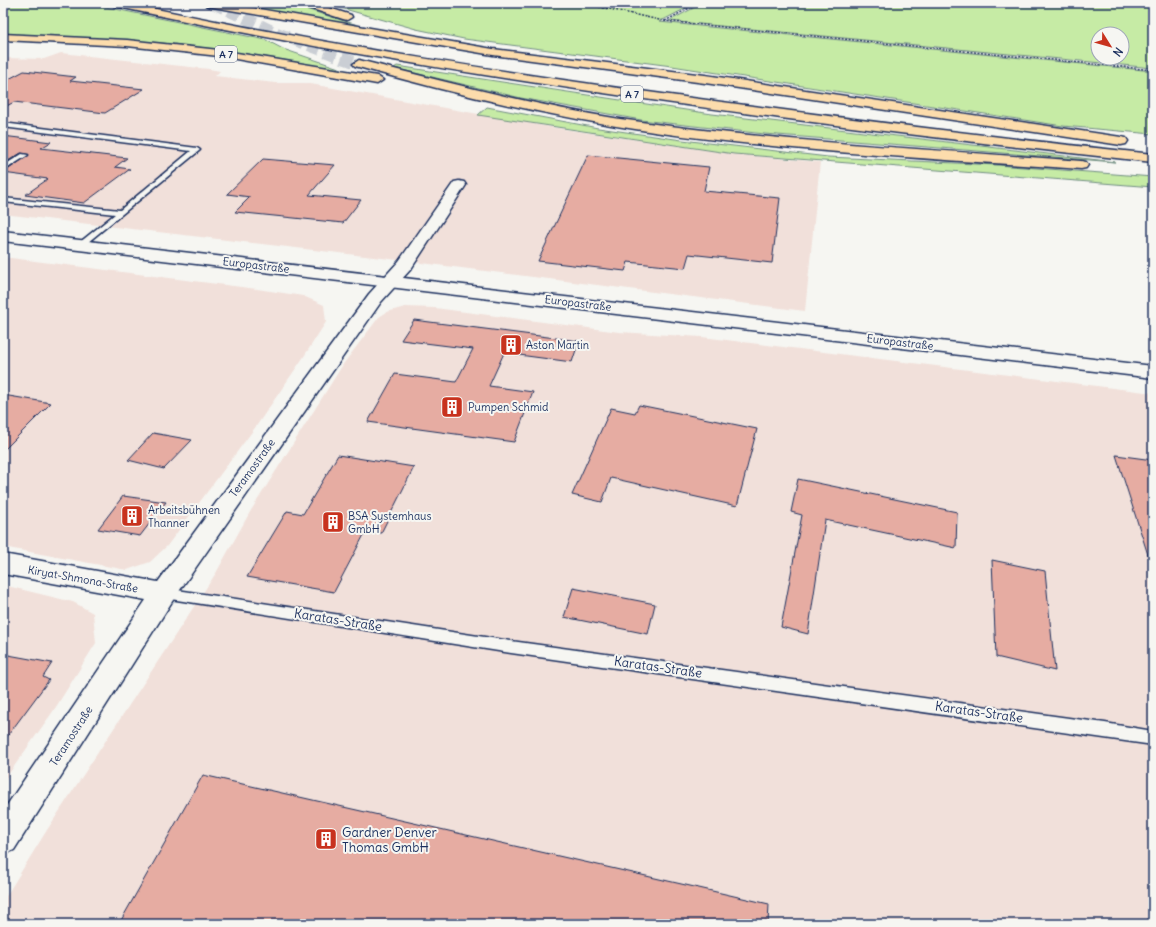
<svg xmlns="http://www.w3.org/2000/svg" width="1156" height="927" font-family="Delius,sans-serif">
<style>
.built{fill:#f1e0da}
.green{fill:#c6eba5;stroke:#708d82;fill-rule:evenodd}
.building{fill:#e6aca2;stroke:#1b2f5e}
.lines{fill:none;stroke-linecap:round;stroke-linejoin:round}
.motorway-tunnel{stroke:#caced4;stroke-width:12;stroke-dasharray:12 5.5;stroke-linecap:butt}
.service-casing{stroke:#1b2f5e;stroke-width:3}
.minor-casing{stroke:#1b2f5e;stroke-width:3}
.secondary-casing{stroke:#1b2f5e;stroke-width:3}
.motorway-casing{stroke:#1b2f5e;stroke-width:3}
.path{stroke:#1b2f5e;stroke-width:1.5;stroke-dasharray:2 1.5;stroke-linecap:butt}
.service{fill:#f6f6f2;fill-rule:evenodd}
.minor{fill:#f6f6f2;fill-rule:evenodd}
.secondary{fill:#f6f6f2;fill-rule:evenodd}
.motorway{fill:#fcdcac;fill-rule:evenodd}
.labels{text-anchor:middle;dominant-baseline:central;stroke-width:4;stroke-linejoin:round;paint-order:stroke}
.shield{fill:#f6f6f2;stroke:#5d6b8a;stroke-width:1}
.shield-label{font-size:10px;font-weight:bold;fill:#1b2f5e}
.street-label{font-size:11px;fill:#1b2f5e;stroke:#f6f6f2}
.poi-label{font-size:11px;fill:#1b2f5e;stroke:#f6f6f2;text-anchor:start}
.near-street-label{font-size:13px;fill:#1b2f5e;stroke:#f6f6f2}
.near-poi-label{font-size:13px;fill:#1b2f5e;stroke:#f6f6f2;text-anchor:start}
</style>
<rect width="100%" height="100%" fill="#f6f6f2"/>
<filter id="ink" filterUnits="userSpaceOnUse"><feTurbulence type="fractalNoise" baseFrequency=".025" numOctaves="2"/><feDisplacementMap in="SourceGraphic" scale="8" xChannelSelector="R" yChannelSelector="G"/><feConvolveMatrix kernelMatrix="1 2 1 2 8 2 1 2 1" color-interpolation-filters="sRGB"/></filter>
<g filter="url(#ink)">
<path class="built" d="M61 53 209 69 220 71 215 76 275 83H305L557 128 734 154 820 162 805 311 382 258 3 214V58L44 59Z
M3 257 257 289 303 296 324 305 326 322 303 358 257 425 167 546 150 562 127 570 3 547Z
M405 307 435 308 619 332 702 337 1153 393V924H3V901L47 830 216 573 250 512 344 363 379 317 387 312Z
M3 585 73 602 93 613 96 643 54 710 3 782Z"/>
<path class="green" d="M3 3H86L266 40 283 49 342 69 339 70C284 60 229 50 173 44 117 39 60 37 3 35Z
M227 3H286L374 30 229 4Z
M323 3H696L659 22 1153 71V134L1063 126 672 66 464 39 416 29Z
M703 3H1153V68L669 21ZM1098 34H1122V58H1098Z
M397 66 712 114 1115 162 765 134 641 120 521 98 394 68Z
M487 107 598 128 682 140 828 157 997 165 1153 177V187L734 154 478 115Z"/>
<path class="building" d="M24 71 76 77 70 81 144 89 105 113 14 102 3 108V82Z
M3 136 51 142 41 148 127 158 115 167 130 169 84 203 25 195 48 179 3 173 29 155 21 153 3 164Z
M588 155 709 167 704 191 780 198 772 263 689 254 685 268 628 262 625 271 538 261Z
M263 159 335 165 309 195 361 200 343 223 235 212 250 197 227 194Z
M414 320 579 341 572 362 504 353 489 386 533 392 514 442 368 422 395 374 456 382 473 349 401 340Z
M3 395 51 403 3 451Z
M639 405 757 429 737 506 611 478 602 502 572 495 611 408 635 413Z
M153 433 192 440 164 469 128 460Z
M338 455 414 467 381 533 366 531 334 592 247 577 287 511 303 514Z
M1116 455 1153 460V558H1149Z
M798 479 957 512 956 548 825 520 808 634 781 627 802 515 791 512Z
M123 496 166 502 140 536 98 529Z
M992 560 1045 571 1055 671 996 657Z
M573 588 655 604 648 634 564 617Z
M3 654 52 663 43 677 49 680 3 742Z
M203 775 769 904 768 924H119Z"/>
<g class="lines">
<path class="motorway-tunnel" d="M213 3 274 32 359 64"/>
<g class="service-casing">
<path id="service" d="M3 123 197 148 200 150 82 247 78 245 79 243 115 214 3 202V198L120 210 191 151 3 127Z
M22 154 28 155 3 171V166Z
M164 588 511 641 1105 723 1153 731V745L511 653 164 598 160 597 158 593 160 589Z"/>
</g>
<g class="minor-casing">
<path id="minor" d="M459 181 464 182 466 185 411 269 381 302 173 600 14 850 3 855V811L146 600 3 574V554L158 582 369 294 399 261 454 182Z"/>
</g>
<g class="secondary-casing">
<path id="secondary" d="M3 231 1153 366V378L3 241Z"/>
</g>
<g class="motorway-casing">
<path id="motorway" d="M109 3H128C332 47 538 78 745 105 881 123 1017 140 1153 154V162C1029 149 905 134 781 118 557 88 335 54 114 6Z
M202 3H224L493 49 705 75 1121 137 1126 138 1128 141 1126 144 1121 145 705 83 493 55 207 6Z
M299 3H314L351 15 352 17 347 20 343 19 300 5Z
M3 34 127 40 219 50 377 76 383 80 377 84 219 56 127 46 3 40Z
M359 60C446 82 532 105 620 119 773 142 928 149 1081 161L1086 162 1088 165 1086 168 1081 169C939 159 795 152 654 132 553 117 453 94 355 66L353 64Z"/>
</g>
<path class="path" d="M582 3 664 21 1153 70
M665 21 699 3"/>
<use href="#service" class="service"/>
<use href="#minor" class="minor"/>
<use href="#secondary" class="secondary"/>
<use href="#motorway" class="motorway"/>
</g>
</g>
<defs>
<g id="building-square" transform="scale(1.15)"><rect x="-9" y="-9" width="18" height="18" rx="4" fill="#c8321e" stroke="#f6f6f2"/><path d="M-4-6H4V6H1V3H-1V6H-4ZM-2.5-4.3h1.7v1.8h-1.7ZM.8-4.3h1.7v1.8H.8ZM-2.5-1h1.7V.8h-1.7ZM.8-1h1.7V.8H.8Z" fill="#fff"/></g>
</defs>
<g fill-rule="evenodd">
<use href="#building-square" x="511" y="345"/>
<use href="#building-square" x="452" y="407"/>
<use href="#building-square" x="132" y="516"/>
<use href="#building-square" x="333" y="522"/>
<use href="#building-square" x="326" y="839"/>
</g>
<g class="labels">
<g class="shield">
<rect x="215" y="46" width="22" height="16" rx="3"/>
<rect x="621" y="86" width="22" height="16" rx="3"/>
</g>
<g class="shield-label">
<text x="226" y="54">A 7</text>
<text x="632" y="94">A 7</text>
</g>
<g class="street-label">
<text transform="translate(256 265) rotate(7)">Europastraße</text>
<text transform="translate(578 303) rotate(7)">Europastraße</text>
<text transform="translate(900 342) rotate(7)">Europastraße</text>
<text transform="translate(252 468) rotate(-54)">Teramostraße</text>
<text transform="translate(83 579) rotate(10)">Kiryat-Shmona-Straße</text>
<text transform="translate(71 736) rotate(-57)">Teramostraße</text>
</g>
<g class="poi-label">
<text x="526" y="345">Aston Martin</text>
<text x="468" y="407">Pumpen Schmid</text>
<text x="148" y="510">Arbeitsbühnen<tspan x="148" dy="13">Thanner</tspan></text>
<text x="348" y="516">BSA Systemhaus<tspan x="348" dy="13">GmbH</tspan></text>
</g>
<g class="near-street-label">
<text transform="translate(338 620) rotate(9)">Karatas-Straße</text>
<text transform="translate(658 667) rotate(8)">Karatas-Straße</text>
<text transform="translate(979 712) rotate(8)">Karatas-Straße</text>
</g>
<g class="near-poi-label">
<text x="342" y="832">Gardner Denver<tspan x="342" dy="15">Thomas GmbH</tspan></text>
</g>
</g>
<rect width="1156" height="927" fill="none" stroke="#f6f6f2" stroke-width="16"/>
<rect x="8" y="8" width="1140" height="911" fill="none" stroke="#1b2f5e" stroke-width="1.5" filter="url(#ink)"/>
<g transform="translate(1110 46) rotate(127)"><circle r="19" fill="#f6f6f2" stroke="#9ea6b7"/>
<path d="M0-3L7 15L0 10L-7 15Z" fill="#c8321e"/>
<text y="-6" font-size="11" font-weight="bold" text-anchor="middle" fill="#1b2f5e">N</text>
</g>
</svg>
